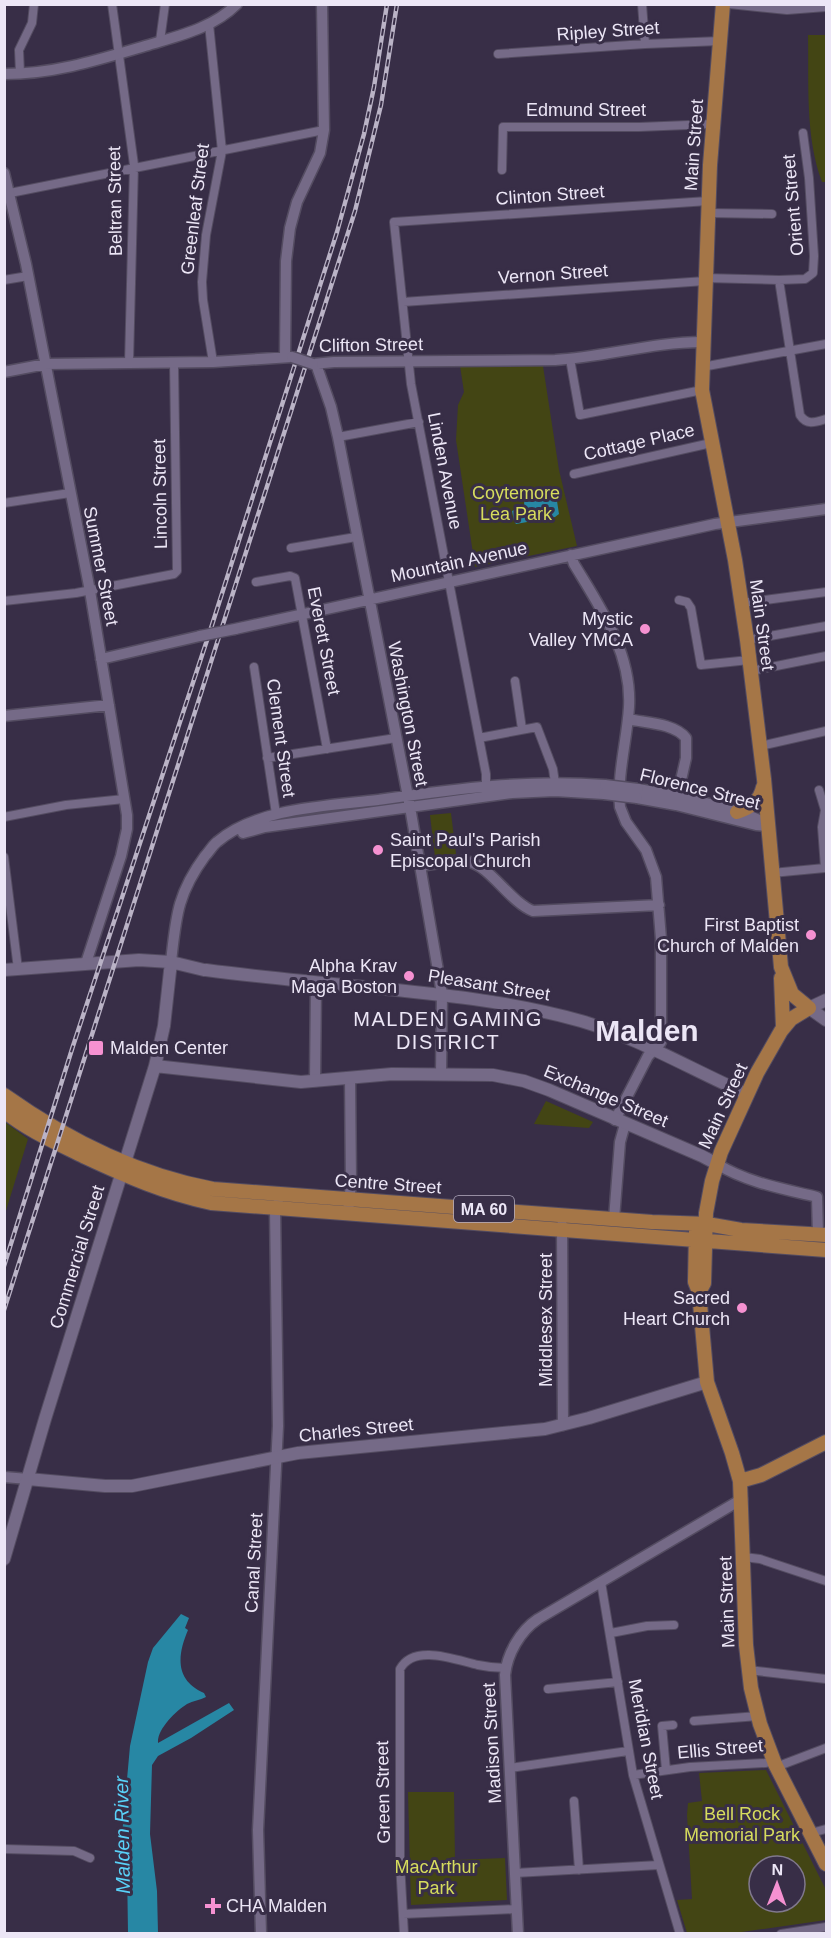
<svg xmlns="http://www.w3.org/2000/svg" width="831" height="1938" font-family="Helvetica,sans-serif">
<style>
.green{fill:#434514;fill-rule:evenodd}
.water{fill:#2787a4}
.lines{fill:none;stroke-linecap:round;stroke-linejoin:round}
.minor-casing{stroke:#544c61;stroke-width:10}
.tertiary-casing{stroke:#544c61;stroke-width:13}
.secondary-casing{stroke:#544c61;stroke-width:14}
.primary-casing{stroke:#544c61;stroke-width:16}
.minor{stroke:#756a87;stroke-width:8}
.tertiary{stroke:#756a87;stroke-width:10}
.secondary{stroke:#756a87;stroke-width:12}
.primary{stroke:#a57647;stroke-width:14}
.rail-casing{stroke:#bab3c6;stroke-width:4.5}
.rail{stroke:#382e47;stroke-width:2;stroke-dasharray:7;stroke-linecap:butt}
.tertiary-bridge-casing{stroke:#544c61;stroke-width:13;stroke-linecap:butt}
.tertiary-bridge{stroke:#756a87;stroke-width:10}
.poi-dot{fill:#f591d1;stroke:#382e47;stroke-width:2}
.labels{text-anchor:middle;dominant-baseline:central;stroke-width:6;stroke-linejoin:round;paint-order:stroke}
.shield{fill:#382e47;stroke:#b6afc2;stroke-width:1.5}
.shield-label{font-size:16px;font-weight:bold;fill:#ece6f6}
.street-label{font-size:18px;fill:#ece6f6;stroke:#382e47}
.park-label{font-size:18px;fill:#d6dc5d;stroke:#382e47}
.poi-label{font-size:18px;fill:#ece6f6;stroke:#382e47;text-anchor:end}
.neighbourhood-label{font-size:20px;letter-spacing:1.5px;fill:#ece6f6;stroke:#382e47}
.water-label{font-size:20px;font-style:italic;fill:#59d1f8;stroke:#382e47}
.town-label{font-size:30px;font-weight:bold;fill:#ece6f6;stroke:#382e47}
</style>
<rect width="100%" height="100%" fill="#382e47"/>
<path class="green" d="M808 35H826V182H822C805 136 809 84 808 35Z
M460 366H543L559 470 577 546 475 567 456 440 458 405 464 392Z
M451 813 456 854 435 857 430 815Z
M546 1101 593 1122 589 1128 534 1124Z
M5 1122 28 1139 5 1214Z
M766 1770 826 1890V1920L735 1933H687L677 1900 692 1899 687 1815 688 1803 702 1801 699 1773ZM759 1866H795V1902H759Z
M408 1792H454L455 1860 505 1858 507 1900 411 1905Z"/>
<path class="water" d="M533 488 539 491 543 501 553 499 557 501 559 514 555 517 516 524 514 521 512 511 524 505 525 493Z
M181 1614 189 1618 185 1628 188 1630C177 1656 175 1680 204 1693L206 1697C200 1700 193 1701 187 1704 176 1711 157 1729 158 1743L229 1703 234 1710 191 1738 158 1756 152 1765 150 1834 157 1891 158 1933H128L127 1867 122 1835 130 1746 148 1662 153 1648Z"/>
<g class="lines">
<g class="minor-casing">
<path id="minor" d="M112 4 134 165 129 363
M642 4 645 44
M729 4 787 10 826 7
M209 24 222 151 206 235 202 282 203 300 213 362
M160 41 165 4
M498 54 645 44 720 41
M20 73 19 50 32 23 34 4
M502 170 503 127H639L713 124
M10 193 324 130
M708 213 772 214
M705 278 779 280 805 279 813 273 814 256 809 178 803 133
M4 280 28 276
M779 280 800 415C807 426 816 422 826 419
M403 302 705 281
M570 359 580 415 702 390
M702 367 826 344
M338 437 419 422
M574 474 711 443
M4 503 70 493
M291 548 356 537
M256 582 290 576 295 578 327 749
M679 600 687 602 691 608 701 665 749 660
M4 601 76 593 174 574 177 571 174 362
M742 603 826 592
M747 640 826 626
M254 667 276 814
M751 671 826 656
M515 681 522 729
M479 738 537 727 553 769 555 783
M760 746 826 731
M267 758 396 738
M486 792V774L479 738 411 384 394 222 708 201
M4 817 66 805 124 799
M4 857 18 969
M772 873 825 868 822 827 825 810 819 790
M744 1557 760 1559 826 1581
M601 1582 633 1775 680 1934
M611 1633 647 1626 674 1625
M748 1670 826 1679
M548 1689 618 1682
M694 1721 758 1716
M776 1767 826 1748
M510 1768 628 1751
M666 1770 662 1726 673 1725
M633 1775 690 1767 765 1763 774 1761
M574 1801 579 1870
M811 1833 826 1829
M4 1849 74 1851 90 1858
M515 1873 659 1865
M403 1914 517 1909
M404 1934 400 1862V1669C414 1643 456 1660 478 1665 487 1667 497 1668 506 1668
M781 1934 826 1927"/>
</g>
<g class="tertiary-casing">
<path id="tertiary" d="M4 74C54 74 98 60 145 46 177 36 212 29 237 4
M4 173 26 264 90 591 127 815V829L121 856 86 963
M285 356 286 261 290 228 297 202 320 153 324 130 322 4
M313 364 334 362 555 360C605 357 653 342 702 342
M316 364 331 407 338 437 410 807 440 982 442 994 441 1074
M4 372 46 364 213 362 291 357
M571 555 574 564C600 607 632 653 629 707 627 740 617 774 620 807L626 822 646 850 656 877 661 939V1042L648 1056 615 1120
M235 629 715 524 826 509
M101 659 200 636
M4 716 109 705
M628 719C646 723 674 723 686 738V758L676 802
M638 789C662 793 755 811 768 826
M637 798 676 805 756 825 768 826
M243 833 265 827 512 793 555 791 604 794
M421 866C435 864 454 859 469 862 489 865 511 903 533 911L659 905
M171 962C176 917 177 894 205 856 209 852 212 846 217 842 256 808 328 806 378 800 456 789 526 779 605 785
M315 1081 316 983
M717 1164C746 1182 783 1189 817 1197L818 1235
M348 1212 351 1184 350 1078
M614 1219 620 1142 625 1124
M562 1225 563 1425
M4 1477 28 1479
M261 1934 258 1830 278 1426 275 1209 278 1203
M518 1934 505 1675C507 1654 520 1631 538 1619L742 1499"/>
</g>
<g class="secondary-casing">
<path id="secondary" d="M4 970 139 960 171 962 204 970
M206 970C259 977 312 982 365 987 438 994 510 1001 581 1021 639 1038 692 1070 747 1094
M809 1008 826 1020
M809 1008 826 1000
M155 1066 301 1082 392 1074 493 1075 524 1081 549 1090 702 1156 717 1164
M28 1479 105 1486H132L298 1453 545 1429 589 1418 707 1382
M4 1559 45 1419 155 1066 164 1026 171 962"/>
</g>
<g class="primary-casing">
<path id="primary" d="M737 812C750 807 760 802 763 787
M781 978 783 1027
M4 1095C66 1139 138 1175 213 1189L652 1222 707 1224 741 1230 826 1235
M4 1111C29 1131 57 1143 85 1157 128 1177 165 1193 211 1203L826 1250
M696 1232 695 1282 699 1292 707 1382 732 1453 740 1481 746 1645 751 1688 760 1724 775 1764 826 1864
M699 1292 704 1283 706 1213 712 1181 721 1152 757 1073 781 1031 791 1019 809 1008 792 994 781 967 764 779 747 640 735 560 702 390 710 165 723 4
M740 1481 761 1475 826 1442"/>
</g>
<use href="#minor" class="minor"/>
<use href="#tertiary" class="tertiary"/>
<use href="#secondary" class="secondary"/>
<use href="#primary" class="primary"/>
<g class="rail-casing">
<path id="rail" d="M4 1266 73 1046 212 625 337 232 364 134 374 87 387 4
M4 1310 355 211 381 105 397 4"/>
</g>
<use href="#rail" class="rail"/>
<g class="tertiary-bridge-casing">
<path id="tertiary-bridge" d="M292 357 313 364
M200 636 235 629
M605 785 638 789
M604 794 637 798"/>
</g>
<use href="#tertiary-bridge" class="tertiary-bridge"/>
</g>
<g class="poi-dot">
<circle cx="645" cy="629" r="6"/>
<circle cx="378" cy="850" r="6"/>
<circle cx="811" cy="935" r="6"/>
<circle cx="409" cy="976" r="6"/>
<rect x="88" y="1040" width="16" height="16" rx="3"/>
<circle cx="742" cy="1308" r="6"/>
<path d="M210 1897h6v6h6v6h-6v6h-6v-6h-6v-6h6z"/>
</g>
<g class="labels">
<rect class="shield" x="454" y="1196" width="60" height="26" rx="4.5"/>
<g class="shield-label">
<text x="484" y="1209">MA 60</text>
</g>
<g class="street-label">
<text transform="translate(608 31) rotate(-4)">Ripley Street</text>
<text x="586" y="110">Edmund Street</text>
<text transform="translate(694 145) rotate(-86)">Main Street</text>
<text transform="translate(550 195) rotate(-4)">Clinton Street</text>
<text transform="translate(115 201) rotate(-91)">Beltran Street</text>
<text transform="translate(793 205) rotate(-95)">Orient Street</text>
<text transform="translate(195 209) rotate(-83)">Greenleaf Street</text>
<text transform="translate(553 274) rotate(-4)">Vernon Street</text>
<text transform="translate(371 345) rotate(-1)">Clifton Street</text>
<text transform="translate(639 442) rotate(-13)">Cottage Place</text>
<text transform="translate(445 471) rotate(79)">Linden Avenue</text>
<text transform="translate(160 494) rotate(-91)">Lincoln Street</text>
<text transform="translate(459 562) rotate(-12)">Mountain Avenue</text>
<text transform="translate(101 566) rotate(79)">Summer Street</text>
<text transform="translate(762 625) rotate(82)">Main Street</text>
<text transform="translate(324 641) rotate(79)">Everett Street</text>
<text transform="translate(408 714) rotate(79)">Washington Street</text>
<text transform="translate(281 738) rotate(82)">Clement Street</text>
<text transform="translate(700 789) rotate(14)">Florence Street</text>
<text transform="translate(489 985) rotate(9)">Pleasant Street</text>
<text transform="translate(606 1096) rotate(23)">Exchange Street</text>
<text transform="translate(723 1106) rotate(-65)">Main Street</text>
<text transform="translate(388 1184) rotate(4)">Centre Street</text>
<text transform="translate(77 1257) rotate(-73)">Commercial Street</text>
<text transform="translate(546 1320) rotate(-90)">Middlesex Street</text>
<text transform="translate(356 1430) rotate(-6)">Charles Street</text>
<text transform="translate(254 1563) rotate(-87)">Canal Street</text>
<text transform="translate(727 1602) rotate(-92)">Main Street</text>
<text transform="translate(646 1739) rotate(79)">Meridian Street</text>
<text transform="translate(492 1743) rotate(-93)">Madison Street</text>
<text transform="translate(720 1749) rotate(-5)">Ellis Street</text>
<text transform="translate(383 1792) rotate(-91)">Green Street</text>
</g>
<g class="park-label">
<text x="516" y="493">Coytemore<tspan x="516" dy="21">Lea Park</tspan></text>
<text x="742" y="1814">Bell Rock<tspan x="742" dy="21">Memorial Park</tspan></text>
<text x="436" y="1867">MacArthur<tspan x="436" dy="21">Park</tspan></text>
</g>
<g class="poi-label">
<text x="633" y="619">Mystic<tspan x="633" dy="21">Valley YMCA</tspan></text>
<text x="390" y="840" text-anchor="start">Saint Paul's Parish<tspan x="390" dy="21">Episcopal Church</tspan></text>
<text x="799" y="925">First Baptist<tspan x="799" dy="21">Church of Malden</tspan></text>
<text x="397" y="966">Alpha Krav<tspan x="397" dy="21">Maga Boston</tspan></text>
<text x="110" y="1048" text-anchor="start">Malden Center</text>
<text x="730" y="1298">Sacred<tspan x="730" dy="21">Heart Church</tspan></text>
<text x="226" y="1906" text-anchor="start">CHA Malden</text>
</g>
<g class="neighbourhood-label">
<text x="448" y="1019">MALDEN GAMING<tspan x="448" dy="23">DISTRICT</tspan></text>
</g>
<g class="water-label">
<text transform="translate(122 1835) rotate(-91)">Malden River</text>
</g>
<g class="town-label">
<text x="647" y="1030">Malden</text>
</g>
</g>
<rect width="831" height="1938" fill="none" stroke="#ece6f6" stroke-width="12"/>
<g transform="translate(777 1884) rotate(1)"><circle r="28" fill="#382e47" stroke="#80788d" stroke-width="1.5"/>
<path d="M0-4.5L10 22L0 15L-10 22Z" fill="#f591d1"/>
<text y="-9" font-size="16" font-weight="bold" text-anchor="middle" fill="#ece6f6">N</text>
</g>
</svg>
